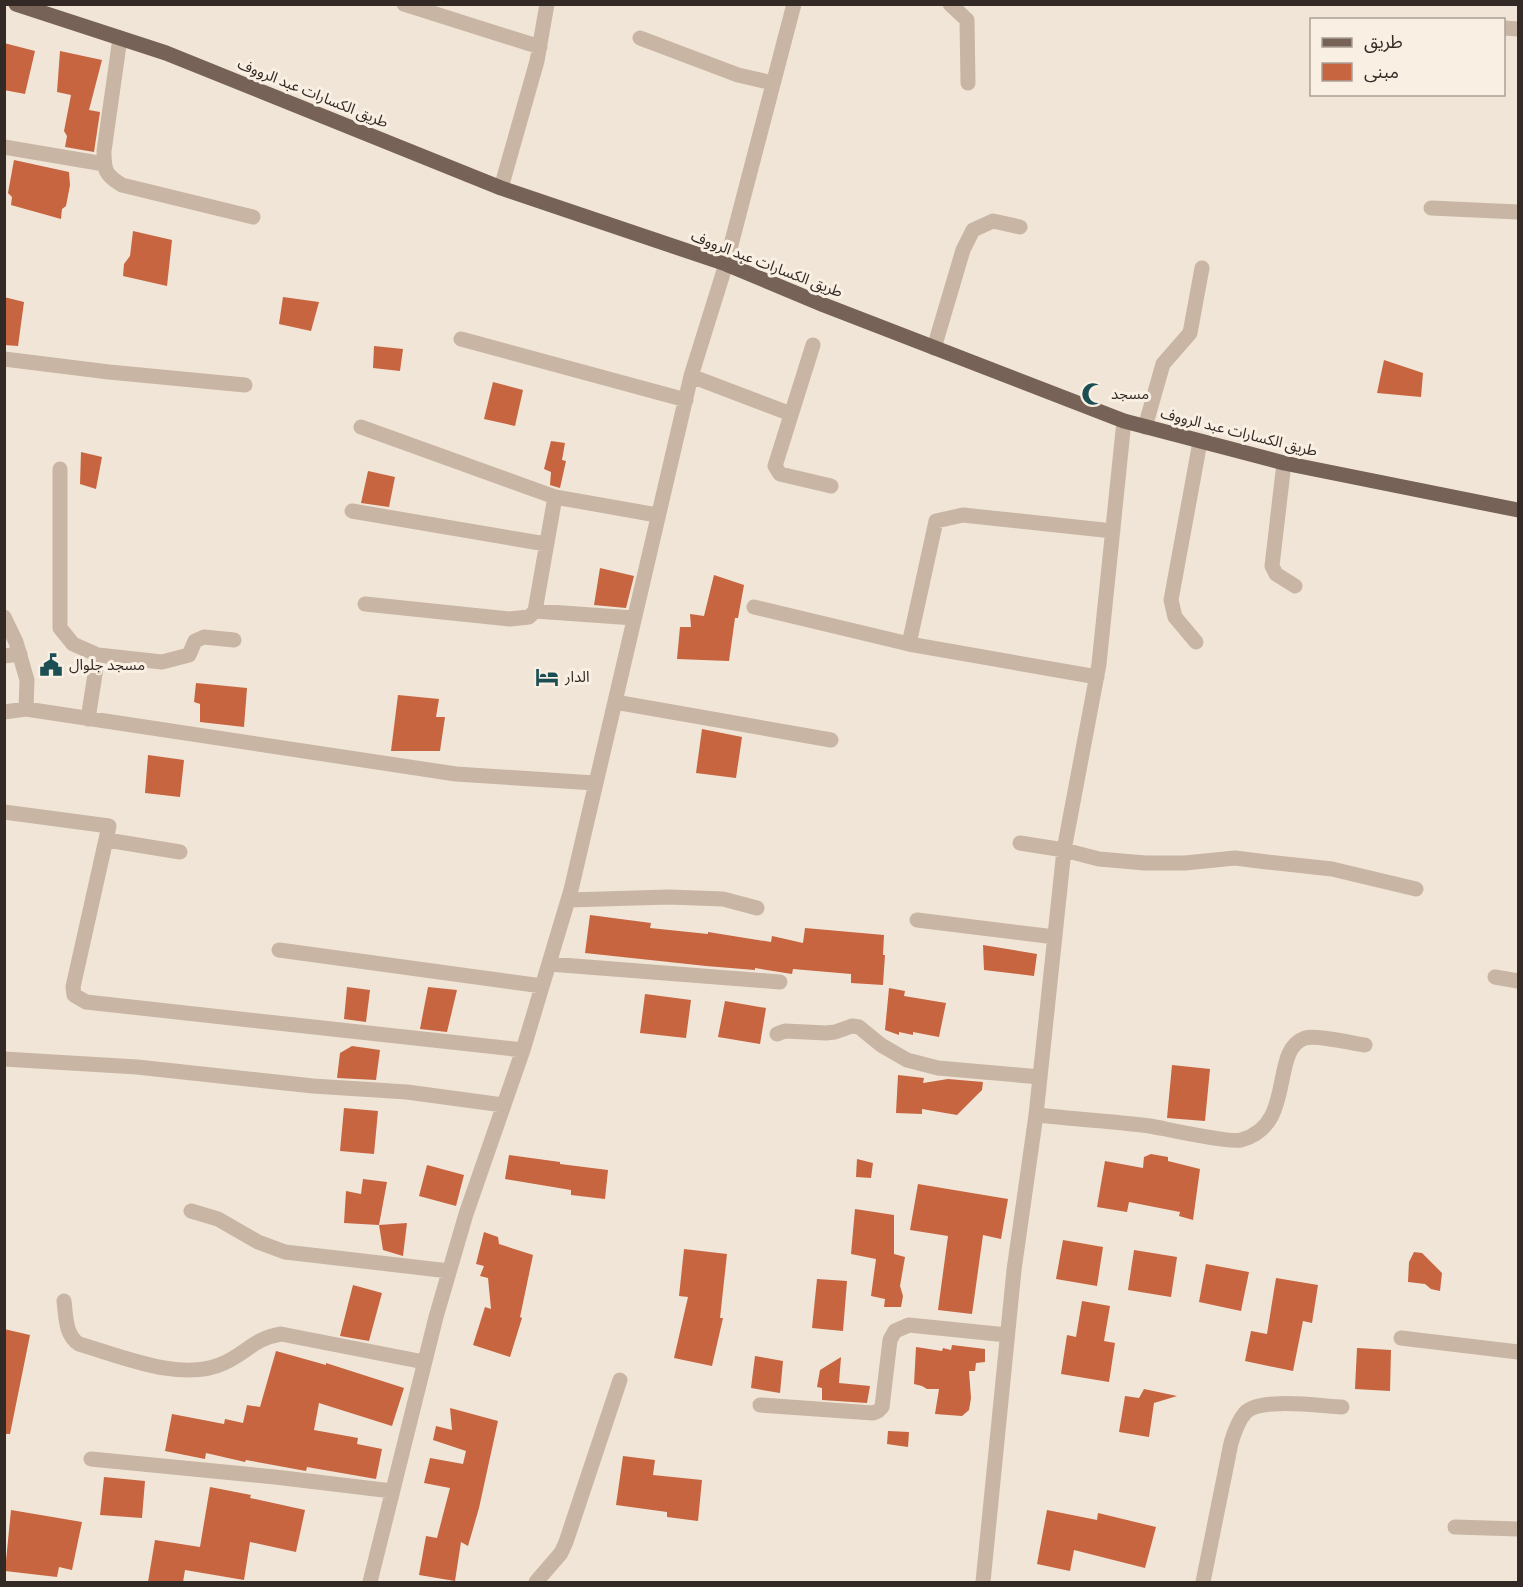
<svg xmlns="http://www.w3.org/2000/svg" width="1523" height="1587" font-family="'Fira Sans Condensed','Noto Sans Arabic',sans-serif">
<style>
.building{fill:#c6653f}
.lines{fill:none;stroke-linecap:round;stroke-linejoin:round}
.minor{stroke:#c8b5a3;stroke-width:15}
.major{stroke:#766256;stroke-width:15}
.labels{text-anchor:middle;dominant-baseline:central;stroke-width:6;stroke-linejoin:round;paint-order:stroke}
.street-label{font-size:15px;fill:#332a25;stroke:#f9efe3}
.poi-label{font-size:15px;fill:#332a25;stroke:#f9efe3;text-anchor:start}
</style>
<rect width="100%" height="100%" fill="#f1e5d7"/>
<path class="building" d="M4 43 35 51 25 94 4 90Z
M60 51 102 60 89 110 100 112 94 152 65 147 67 136 64 131 71 95 57 92Z
M14 160 69 172 70 185 66 206 62 209 61 219 11 205 12 197 8 193Z
M133 231 172 240 167 286 123 276 124 264 130 256Z
M4 297 24 302 18 346 4 345Z
M283 297 319 302 311 331 279 324Z
M374 346 403 349 400 371 373 368Z
M1384 360 1423 373 1421 397 1377 393Z
M493 382 523 390 515 426 484 419Z
M551 441 565 443 562 460 566 461 560 488 550 485 551 472 544 469Z
M81 452 102 457 96 489 80 484Z
M368 471 395 477 389 507 361 503Z
M600 568 634 576 626 608 594 605Z
M714 575 744 585 738 618H735L729 661 677 659 680 627H691L690 614 704 616Z
M196 683 247 688 244 727 200 722V704L194 702Z
M398 695 439 699 436 717H445L440 751H391Z
M702 729 742 737 736 778 696 773Z
M148 755 184 760 180 797 145 793Z
M590 915 651 923 650 928 708 934V932L771 942 772 936 803 943 805 928 884 935 883 955H885L883 985 851 983V974L793 969 792 974 755 968V970L706 966 585 953Z
M983 945 1037 954 1034 976 984 970Z
M347 987 370 990 366 1022 344 1019Z
M428 987 457 990 447 1032 420 1029Z
M889 988 905 991 904 996 946 1003 939 1037 913 1032V1035L899 1032V1035L885 1030Z
M645 994 691 1000 686 1038 640 1033Z
M725 1001 766 1008 760 1044 718 1037Z
M352 1046 380 1050 376 1080 337 1078 340 1053Z
M1172 1065 1210 1069 1205 1121 1167 1118Z
M898 1075 924 1078 923 1083 948 1079 983 1082 982 1090 957 1115 922 1109V1114L896 1113Z
M344 1108 378 1111 374 1154 340 1151Z
M1151 1154 1168 1157V1161L1200 1169 1193 1220 1179 1216 1180 1212 1129 1202 1127 1212 1097 1207 1105 1161 1143 1168 1144 1157Z
M509 1155 560 1162V1164L608 1170 605 1199 571 1195V1190L505 1179Z
M857 1159 873 1163 871 1178 856 1177Z
M427 1165 464 1175 456 1206 419 1196Z
M363 1179 387 1182 379 1225 344 1223 346 1191 361 1194Z
M918 1184 1008 1199 1001 1239 983 1235 972 1314 938 1310 948 1236 910 1230Z
M855 1209 894 1215V1254L905 1257 900 1286 903 1296 901 1307H884L885 1299 871 1296 876 1259 851 1254Z
M407 1223 403 1256 383 1250 379 1225Z
M484 1232 498 1237 499 1244 533 1255 520 1317 522 1318 510 1357 473 1345 485 1307 491 1309 488 1278 480 1276 484 1266 476 1264Z
M1063 1240 1103 1247 1097 1286 1056 1279Z
M684 1249 727 1254 720 1318H723L712 1366 674 1358 688 1297 679 1296Z
M1134 1250 1177 1257 1171 1297 1128 1290Z
M1414 1252 1422 1253 1442 1273 1440 1291 1431 1289 1425 1284 1408 1282 1409 1262Z
M1206 1264 1249 1272 1241 1311 1199 1302Z
M1276 1278 1318 1285 1312 1323 1303 1321 1293 1371 1245 1361 1251 1331 1267 1334Z
M817 1279 847 1281 843 1331 812 1328Z
M353 1285 382 1293 369 1341 340 1336Z
M1082 1301 1110 1306 1104 1341 1115 1343 1109 1382 1061 1374 1067 1335 1076 1337Z
M4 1329 30 1335 10 1434H4Z
M952 1345 985 1349V1362L976 1363 975 1371H969L971 1398 969 1410 962 1416 935 1414 939 1389H927L922 1386 914 1384 916 1347 942 1351 943 1348 951 1350Z
M1357 1348 1391 1350 1390 1391 1355 1389Z
M276 1351 326 1365V1363L404 1388 392 1426 319 1403 314 1430 358 1438 357 1444 382 1449 376 1479 307 1467 306 1471 246 1460 245 1462 206 1453 205 1459 165 1451 172 1414 224 1424 225 1419 243 1423 247 1405 260 1407Z
M755 1356 783 1361 780 1393 751 1388Z
M841 1357 839 1383 870 1386 867 1403 822 1400V1388L817 1387 820 1370Z
M1144 1389 1177 1396 1154 1403 1149 1437 1119 1432 1125 1396 1139 1398Z
M450 1408 498 1421 479 1508 468 1546 461 1542 455 1581 419 1575 426 1536 437 1538 450 1488 424 1483 430 1458 463 1464 466 1451 433 1440 436 1426 452 1430Z
M888 1431 909 1432 908 1447 887 1444Z
M623 1456 655 1460 653 1475 702 1480 698 1521 667 1517V1512L616 1505Z
M104 1477 145 1481 142 1518 100 1515Z
M210 1487 251 1495 250 1498 305 1510 296 1552 250 1542 244 1580 185 1570 183 1582H148L155 1540 200 1547Z
M11 1510 82 1522 72 1570 59 1567 57 1577 5 1571Z
M1047 1510 1097 1520 1098 1513 1156 1527 1145 1568 1074 1550 1070 1571 1037 1564Z"/>
<g class="lines">
<path class="minor" d="M404 4 540 47
M950 4 967 20 968 83
M1504 28 1518 29
M120 38 104 151C104 170 105 175 122 185L253 217
M640 38 738 75 773 83
M4 147 104 164
M501 188 537 61 547 4
M1431 208 1518 212
M461 339 686 400
M813 345 775 466 780 474 831 486
M934 348 963 250 973 230 993 221 1020 227
M4 359 109 372 245 385
M691 376 791 414
M361 427 555 497 657 515
M1145 427 1163 364 1190 333 1202 268
M1284 463 1272 566 1276 574 1295 586
M60 469V628L73 644 98 655 162 662 189 655 195 641 204 637 234 640
M352 511 546 544
M365 604 510 619 529 617 535 611 555 497
M754 607 909 644 1097 677
M535 611 634 618
M4 617 16 642 27 680 26 709
M1196 642 1175 617 1171 600 1200 442
M909 644 936 521 963 515 1113 531
M4 656 20 654
M615 702 831 740
M4 712 26 709 456 774 595 783
M88 719 98 655
M4 812 109 826 73 987 74 995 86 1002 523 1050
M107 840 180 852
M1020 843 1064 850 1099 859 1145 863H1185L1235 858 1267 862 1332 869 1416 889
M568 900 669 897 723 899 757 908
M917 920 1055 937
M279 950 542 986
M549 964 780 982
M1495 977 1518 981
M777 1034 785 1031 826 1033 835 1032 852 1026 859 1027 881 1045 907 1060 938 1068 1040 1077
M4 1059 137 1067 313 1086 407 1092 503 1105
M1036 1115C1074 1119 1112 1121 1150 1126 1167 1129 1229 1143 1241 1140 1297 1125 1269 1050 1305 1038 1316 1035 1352 1043 1365 1045
M191 1211 218 1219 258 1242 285 1252 449 1271
M64 1301C66 1316 65 1335 79 1344 121 1356 182 1383 224 1363 246 1353 255 1338 281 1334L424 1362
M1401 1338 1518 1352
M760 1405 873 1413 878 1411 882 1407 890 1340 895 1331 909 1325 1007 1335
M91 1459 275 1477 392 1491
M1455 1527 1518 1529
M370 1582 436 1317 466 1214 523 1050 571 890 691 376 726 264 794 4
M536 1582 561 1553 566 1542 620 1380
M983 1582 1014 1270 1036 1115 1064 850 1099 664 1124 421
M1203 1582 1231 1443C1234 1433 1238 1421 1245 1413 1259 1397 1320 1406 1342 1407"/>
<path class="major" d="M16 4 166 53 501 188 726 264 824 305 1124 421 1284 463 1518 510"/>
</g>
<defs>
<g id="mosque-bare" transform="scale(1.8)"><path d="M3.5-4.9A6 6 0 1 0 3.5 4.9A5 5 0 1 1 3.5-4.9Z" fill="#1b4f54" stroke="#f9efe3" stroke-width="2.5" paint-order="stroke"/></g>
<g id="civic-bare" transform="scale(1.8)"><path d="M-.6-6.5H3V-4.5H.6V-3L4-1V1h2V6H-6V1h2V-1L-.6-3ZM-1.2 2.5V6h2.4V2.5Z" fill="#1b4f54" stroke="#f9efe3" stroke-width="2.5" paint-order="stroke"/></g>
<g id="hotel-bare" transform="scale(1.8)"><path d="M-6-4.5h1.5V1H6V5H4.5V3h-9V5H-6ZM-4 0a1.8 1.8 0 1 1 3.6 0ZM.5 0V-2.5h3Q6-2.5 6 0Z" fill="#1b4f54" stroke="#f9efe3" stroke-width="2.5" paint-order="stroke"/></g>
</defs>
<g fill-rule="evenodd">
<use href="#mosque-bare" x="1093" y="394"/>
<use href="#civic-bare" x="51" y="665"/>
<use href="#hotel-bare" x="547" y="677"/>
</g>
<g class="labels">
<g class="street-label">
<text transform="translate(313 93) rotate(22)">طريق الكسارات عبد الرووف</text>
<text transform="translate(767 264) rotate(21)">طريق الكسارات عبد الرووف</text>
<text transform="translate(1239 432) rotate(14)">طريق الكسارات عبد الرووف</text>
</g>
<g class="poi-label">
<text x="1111" y="394">مسجد</text>
<text x="69" y="665">مسجد جلوال</text>
<text x="565" y="677">الدار</text>
</g>
</g>
<rect width="1523" height="1587" fill="none" stroke="#332a25" stroke-width="12"/>
<rect x="1310" y="18" width="195" height="78" fill="#f9efe3" stroke="#aaa097" stroke-width="1.5"/>
<rect x="1322" y="38" width="30" height="9" fill="#766256" stroke="#aaa097" stroke-width="1.5"/>
<text x="1364" y="48" font-size="18" fill="#332a25">طريق</text>
<rect x="1322" y="63" width="30" height="18" fill="#c6653f" stroke="#aaa097" stroke-width="1.5"/>
<text x="1364" y="78" font-size="18" fill="#332a25">مبنى</text>
</svg>
